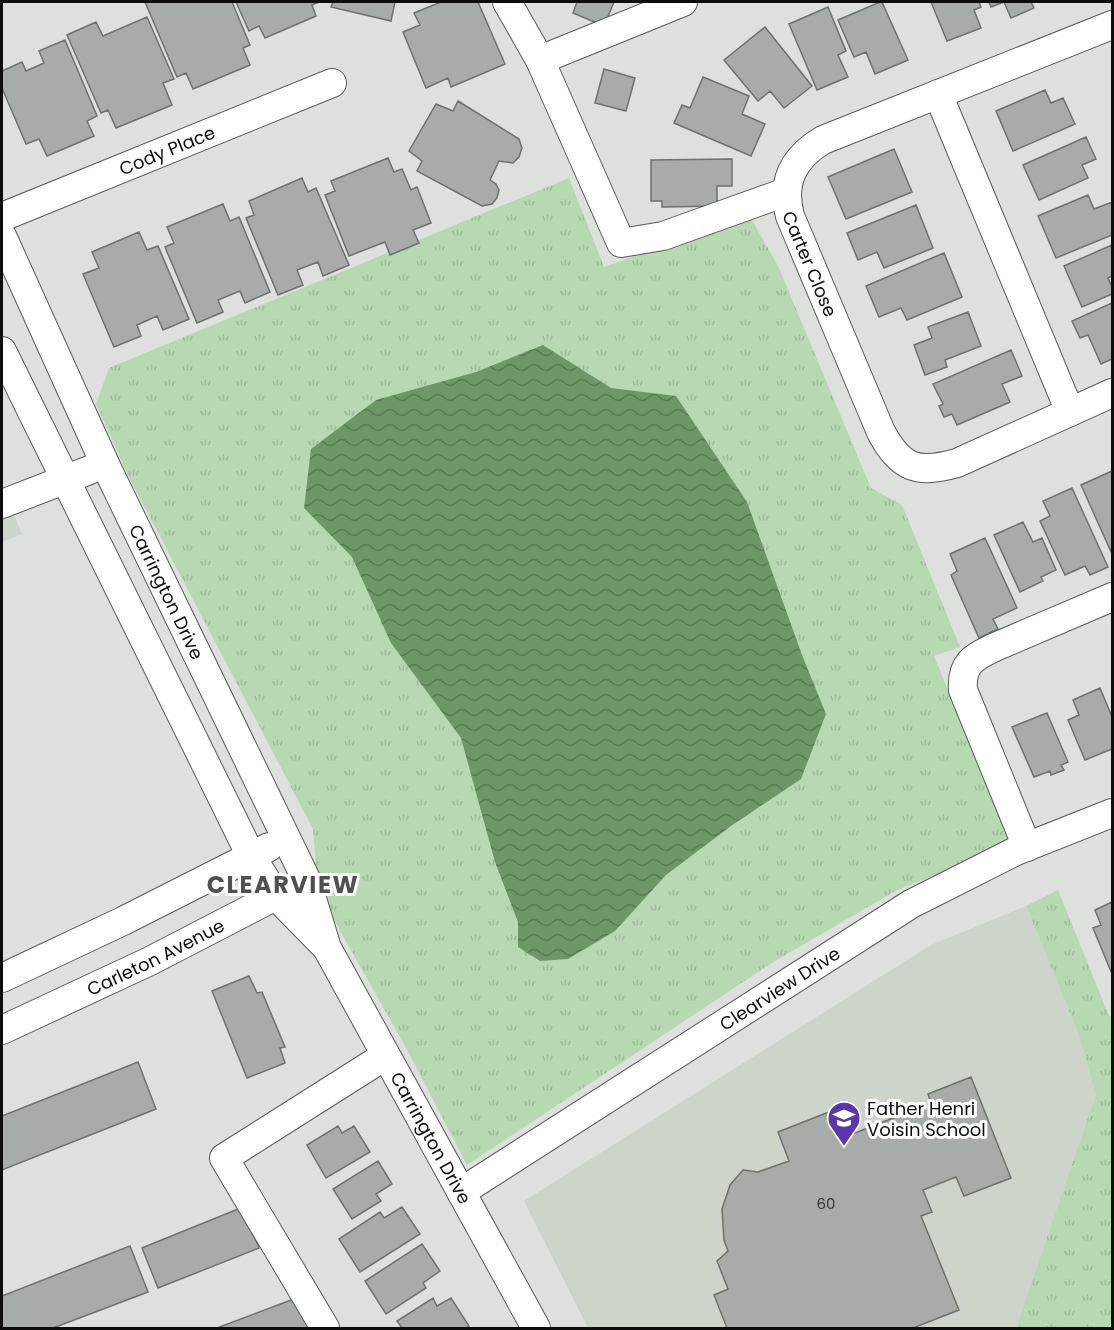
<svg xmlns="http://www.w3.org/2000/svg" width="1114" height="1330" font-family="Poppins,sans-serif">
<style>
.built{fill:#cdd5cb}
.grass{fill:url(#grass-tufts)}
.water{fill:url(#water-waves)}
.building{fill:#a8aca8;stroke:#6e716d;stroke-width:1.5}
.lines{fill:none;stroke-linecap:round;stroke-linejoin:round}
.minor-casing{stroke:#575a56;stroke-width:30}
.minor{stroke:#fff;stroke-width:28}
.labels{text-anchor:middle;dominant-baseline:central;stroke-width:6;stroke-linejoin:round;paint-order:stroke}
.number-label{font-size:15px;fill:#333533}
.street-label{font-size:18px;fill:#0c0d0c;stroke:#fff}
.poi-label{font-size:18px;fill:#0c0d0c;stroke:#fff;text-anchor:start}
.district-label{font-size:24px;font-weight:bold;letter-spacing:1.5px;fill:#4e514e;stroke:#fff}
</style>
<defs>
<pattern id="grass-tufts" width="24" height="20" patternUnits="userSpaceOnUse" patternTransform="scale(1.5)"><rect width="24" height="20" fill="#b7d9b2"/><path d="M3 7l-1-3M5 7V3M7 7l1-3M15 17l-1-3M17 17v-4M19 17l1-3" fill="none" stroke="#9cb998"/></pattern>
<pattern id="water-waves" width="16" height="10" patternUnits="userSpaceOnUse" patternTransform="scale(1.5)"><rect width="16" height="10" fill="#6d9767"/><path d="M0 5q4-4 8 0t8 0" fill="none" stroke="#587a53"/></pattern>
</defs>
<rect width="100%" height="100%" fill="#dde0dc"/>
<path class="built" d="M2 486 22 534 2 542Z
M1026 906 1077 1030 1096 1094 1016 1328H588L524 1201 931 945Z"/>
<path class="grass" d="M569 178 604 267 749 215 778 266 871 488 902 505 960 647 934 656 1012 845 897 890 772 963 467 1165 404 1044 318 892 313 829 129 477 96 404 109 368Z
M1058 890 1109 1016H1112V1328H1016L1096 1094 1077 1030 1026 906Z"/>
<path class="water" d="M543 345 611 388 676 396 747 502 802 655 826 714 801 779 731 826 666 875 615 931 568 959 540 961 518 947V922L495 862 461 738 391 643 352 557 304 508 311 449 376 400 476 372Z"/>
<path class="building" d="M145 2H232L250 45 243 48 250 65 193 89 186 73 177 77Z
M236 2H319L312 5 316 16 265 38 259 26 249 31Z
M333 2H395L391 21 331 7Z
M441 2H478L505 64 451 87 448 78 426 88 403 32 420 25 414 13Z
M577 2H614L604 26 573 13Z
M880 2H882L908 60 875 74 866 52 854 57 838 20Z
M931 2H979L981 7 974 10 981 28 947 41Z
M989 2H1004L991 7Z
M1004 2H1031L1034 8 1011 18Z
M828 7 846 51 838 55 848 77 817 90 789 24Z
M147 17 174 79 163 83 172 105 116 128 108 110 101 113 67 35 96 22 103 36Z
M765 27 812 86 784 108 770 91 758 101 724 60Z
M65 40 97 116 87 121 94 136 47 156 39 139 26 144 2 88V71L22 62 26 71 44 63 39 51Z
M604 69 635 78 626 111 595 103Z
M703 77 749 96 742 114 765 124 751 156 674 123 682 105 690 108Z
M1045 90 1051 103 1063 98 1075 124 1013 151 996 111Z
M458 101 519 139 522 148 519 157 513 163 499 161 490 180 496 184 499 190 497 198 492 204 482 206 417 171 422 161 409 151 436 104 453 111Z
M1086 137 1096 159 1082 165 1088 178 1039 200 1023 165Z
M894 149 912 192 846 219 828 177Z
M388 158 394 172 402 169 411 190 417 187 431 223 413 230 419 243 390 255 385 242 349 256 325 195 335 191 331 181Z
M732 159V186H717V206L662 207V201H651V160Z
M302 178 308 192 316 188 349 265 323 276 318 262 297 270 303 285 278 295 246 218 254 215 249 201Z
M1088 195 1094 209 1112 202V235L1056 258 1038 216Z
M223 204 230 221 239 217 270 292 245 303 240 291 218 300 223 312 197 323 165 247 174 243 167 227Z
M916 205 933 248 884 268 877 252 858 260 847 233Z
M139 232 147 250 158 246 189 319 163 330 157 316 137 325 141 336 114 347 83 274 99 268 92 252Z
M1112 245V276L1108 278 1112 287V294L1082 307 1064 266Z
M944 253 962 297 907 320 901 308 879 317 866 286Z
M1112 303V359L1101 364 1088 335 1080 338 1072 321Z
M968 312 981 346 945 360 947 367 925 375 914 345 932 338 928 327Z
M1011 350 1022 376 1002 384 1010 402 957 425 952 414 944 417 939 406 943 404 933 384Z
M1112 471V554L1081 485Z
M1072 488 1108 567 1090 575 1085 566 1065 575 1040 521 1050 516 1043 501Z
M1023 522 1033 542 1042 538 1056 570 1041 577 1043 581 1020 592 994 535Z
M985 538 1017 608 993 619 998 629 979 638 951 575 957 571 950 554Z
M1100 688 1112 717V749L1085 760 1068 720 1079 715 1073 700Z
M1047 713 1068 762 1061 765 1064 770 1051 775 1050 771 1034 777 1012 727Z
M1112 902V974L1093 928 1101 925 1095 910Z
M249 976 257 993 262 992 285 1047 280 1048 285 1063 247 1078 212 991Z
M138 1062 156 1109 2 1170V1116Z
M971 1077 1011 1178 964 1196 956 1177 923 1190 932 1212 921 1216 959 1310 913 1328H727L714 1295 728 1289 717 1261 728 1251 724 1240 722 1209 730 1185 743 1170 758 1172 789 1161 778 1132 839 1108 850 1135 931 1103 928 1094Z
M338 1126 342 1133 354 1126 370 1152 326 1178 307 1145Z
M378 1161 392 1184 376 1194 381 1201 352 1219 333 1189Z
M243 1207 259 1248 158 1288 142 1248Z
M402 1207 420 1234 360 1272 339 1239 380 1212 384 1218Z
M422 1244 440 1271 423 1283 426 1288 386 1314 365 1281Z
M130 1246 148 1292 53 1328H2V1296Z
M299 1297 311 1328H217Z
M433 1298 437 1306 451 1298 469 1326 466 1328H402L397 1321Z"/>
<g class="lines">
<g class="minor-casing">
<g id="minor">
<path d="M507 2 540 60 621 243 663 236 786 192"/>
<path id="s1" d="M1112 25 823 140C793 158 781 182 790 216L881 432C901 469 917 474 957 463L1112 393"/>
<path d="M540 60 683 2"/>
<path d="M938 94 1070 412"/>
<path id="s2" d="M2 217 332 83"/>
<path id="s3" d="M2 236 105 464 306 879 327 948 536 1328"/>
<path d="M2 351 251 856 276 896 323 944"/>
<path d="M2 504 105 464"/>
<path d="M1027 847 963 690C961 664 973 657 995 647L1112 597"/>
<path d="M2 978 123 921 269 847"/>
<path id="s4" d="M2 1030 150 961 291 888"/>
<path id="s5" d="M461 1192 911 904 1016 851 1112 813"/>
<path d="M325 1328 224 1158 385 1056"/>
</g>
</g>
<use href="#minor" class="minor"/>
</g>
<defs>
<g id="school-pin" transform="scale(1.725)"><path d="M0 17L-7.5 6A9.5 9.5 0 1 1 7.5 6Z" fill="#5a37af" stroke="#fff"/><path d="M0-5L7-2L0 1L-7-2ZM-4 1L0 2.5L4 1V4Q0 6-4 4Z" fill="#fff"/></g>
</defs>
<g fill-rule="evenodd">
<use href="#school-pin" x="844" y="1118"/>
</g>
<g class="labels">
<g class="number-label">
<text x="826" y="1203">60</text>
</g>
<g class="street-label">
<text stroke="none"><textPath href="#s2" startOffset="178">Cody Place</textPath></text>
<text stroke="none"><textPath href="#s1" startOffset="453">Carter Close</textPath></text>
<text stroke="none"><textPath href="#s3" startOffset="392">Carrington Drive</textPath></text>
<text stroke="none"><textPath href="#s4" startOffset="170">Carleton Avenue</textPath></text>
<text stroke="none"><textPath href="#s5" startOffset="378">Clearview Drive</textPath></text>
<text stroke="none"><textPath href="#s3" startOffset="1000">Carrington Drive</textPath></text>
</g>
<g class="poi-label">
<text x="867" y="1108">Father Henri<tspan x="867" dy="21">Voisin School</tspan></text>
</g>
<g class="district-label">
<text x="283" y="884">CLEARVIEW</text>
</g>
</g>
<rect width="1114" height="1330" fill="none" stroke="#0c0d0c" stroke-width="6"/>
</svg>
